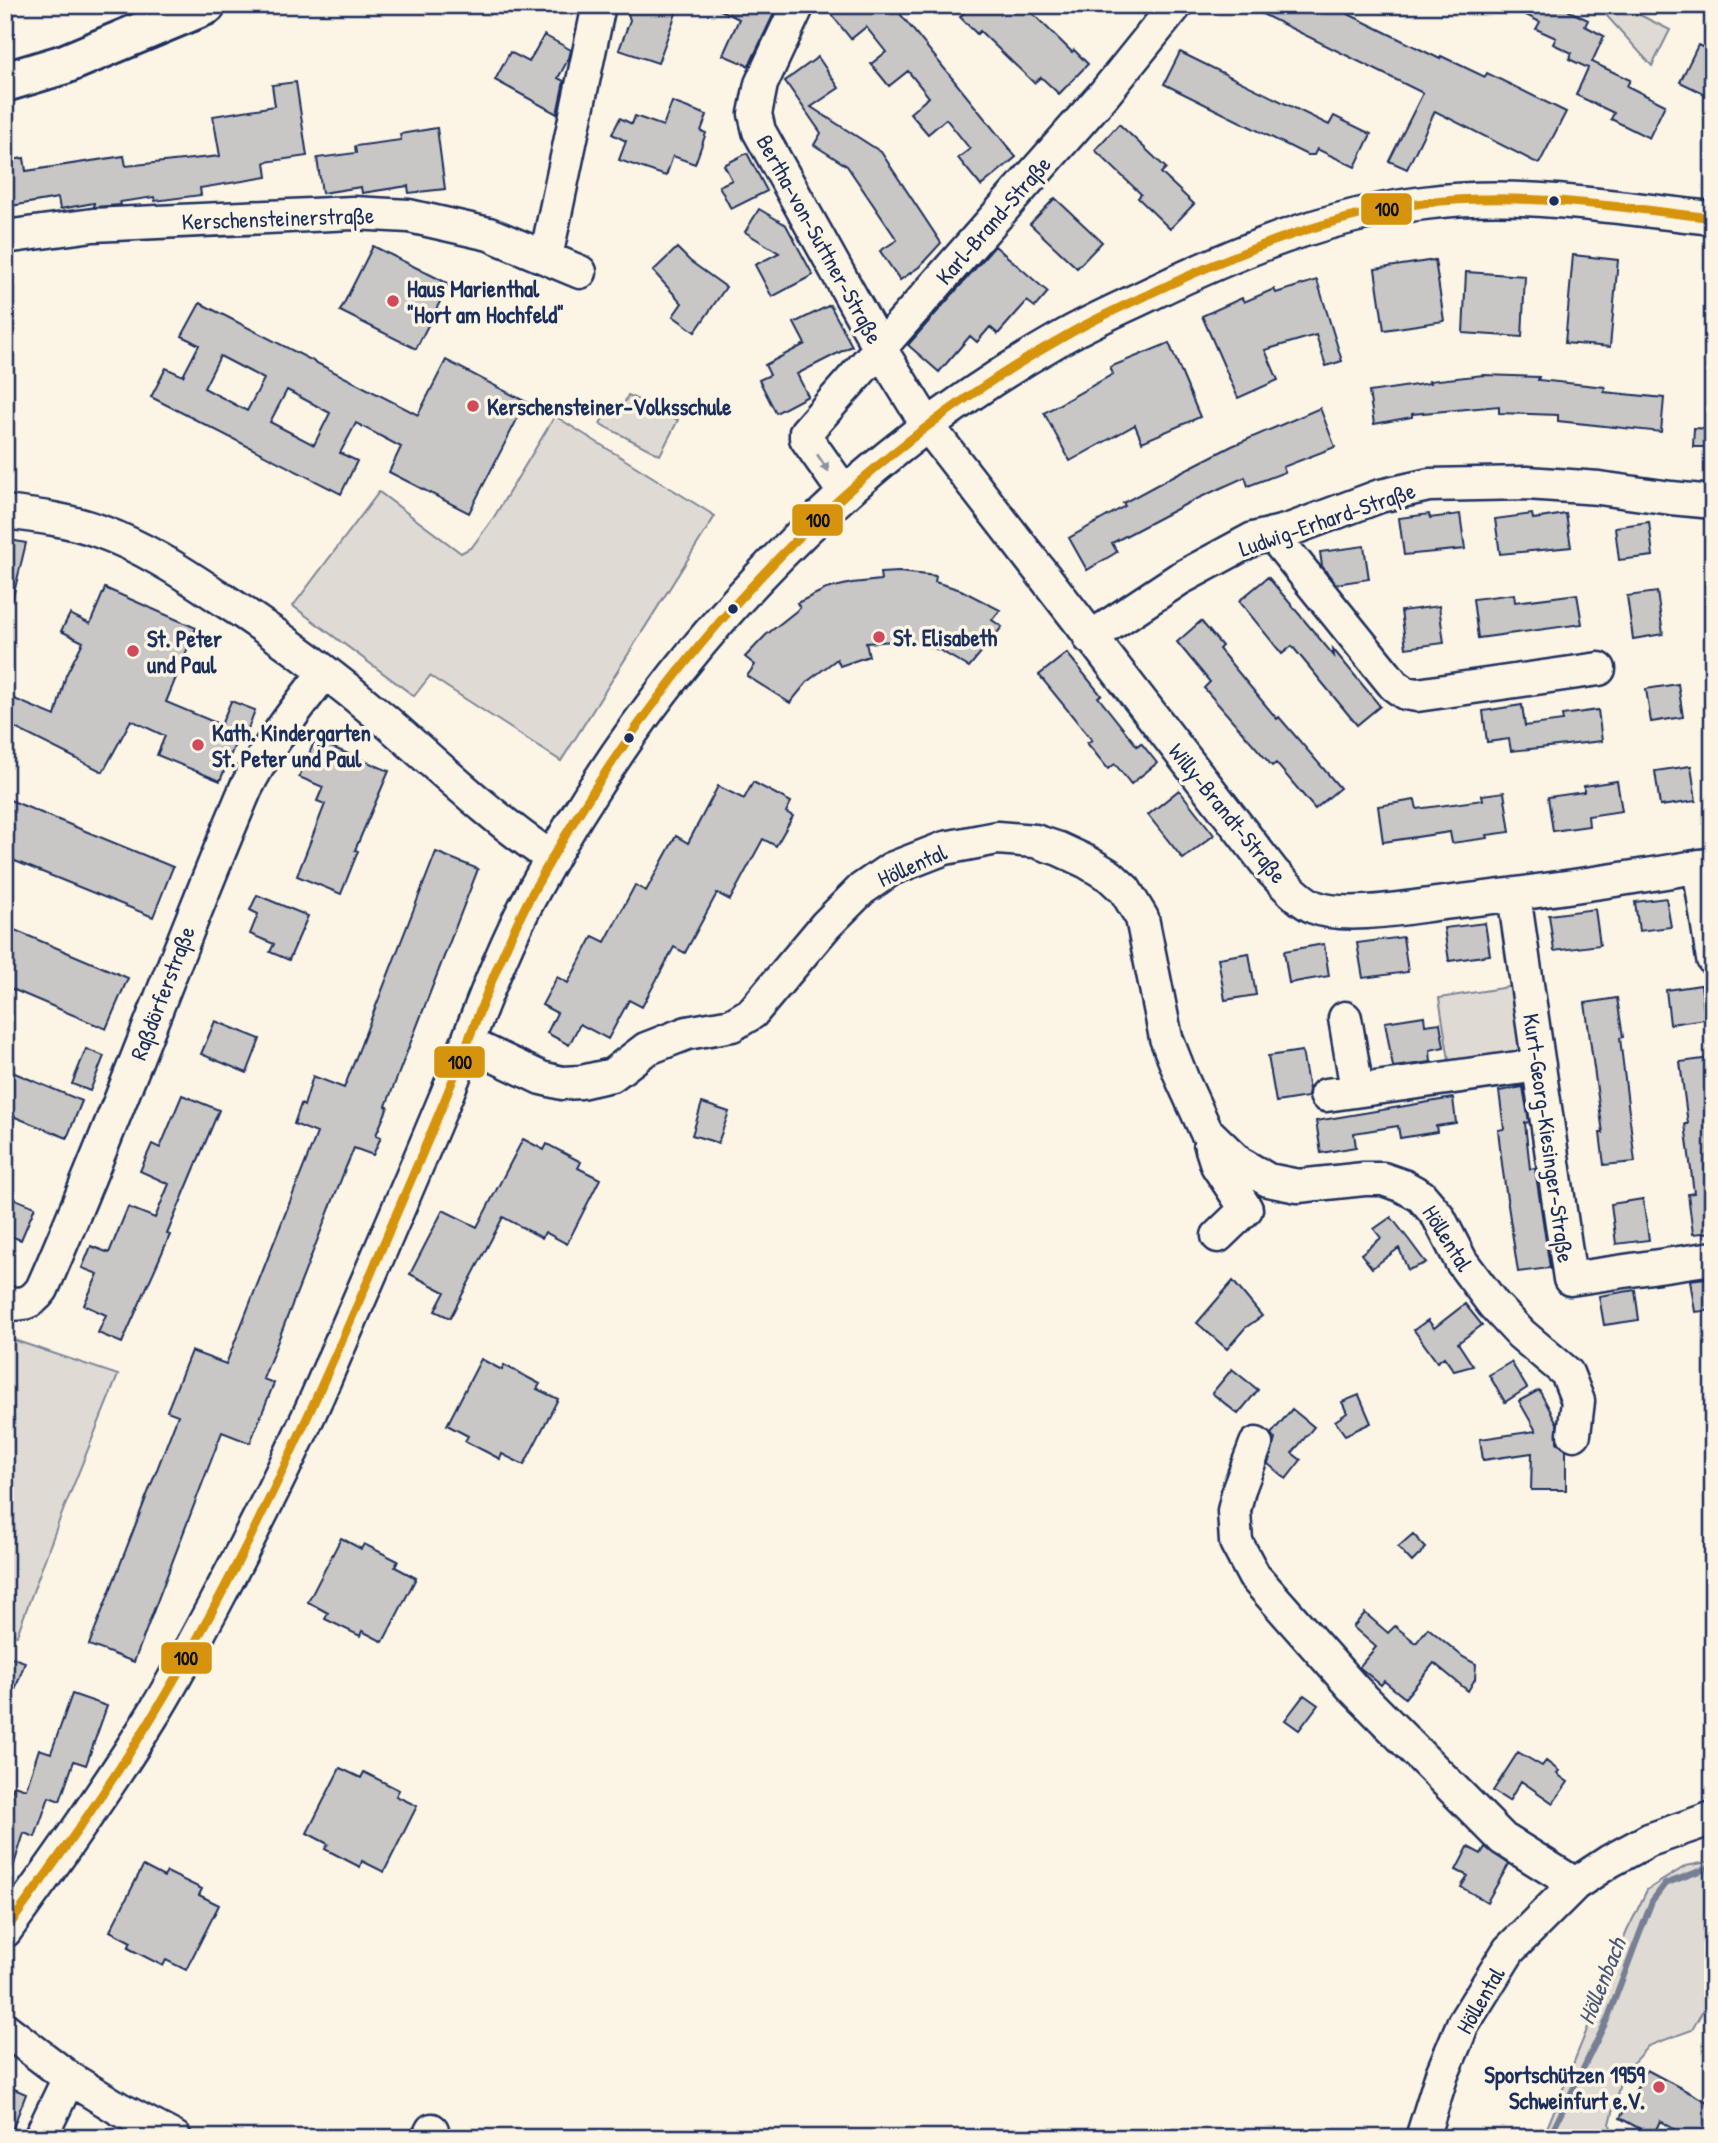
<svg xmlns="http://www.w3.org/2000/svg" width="1718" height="2143" font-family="'Patrick Hand',sans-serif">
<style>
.green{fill:#dfdbd4;stroke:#7d8599;stroke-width:2}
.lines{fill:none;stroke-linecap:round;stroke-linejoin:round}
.stream{stroke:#767f94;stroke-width:6}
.building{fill:#c8c7c6;stroke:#1b2f5e;stroke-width:2;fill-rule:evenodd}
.minor-casing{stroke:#1b2f5e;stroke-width:37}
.major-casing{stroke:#1b2f5e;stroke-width:44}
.minor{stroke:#fcf5e5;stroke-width:32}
.major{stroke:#fcf5e5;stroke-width:38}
.bus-1-casing{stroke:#fcf5e5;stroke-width:14}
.bus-1{stroke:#d6940e;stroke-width:9}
.oneway{fill:#8c92a2}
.bus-dot{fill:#1b2f5e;stroke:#fcf5e5;stroke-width:2.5}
.poi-dot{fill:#d1495b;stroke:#fcf5e5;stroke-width:2.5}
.labels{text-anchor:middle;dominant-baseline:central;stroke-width:7;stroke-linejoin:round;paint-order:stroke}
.street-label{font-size:23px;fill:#1b2f5e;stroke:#fcf5e5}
.poi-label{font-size:23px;font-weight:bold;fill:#1b2f5e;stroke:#fcf5e5;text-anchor:start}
.water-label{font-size:24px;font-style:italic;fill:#485779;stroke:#fcf5e5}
.line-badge{stroke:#fcf5e5;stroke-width:2.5}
.pale-badge-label{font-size:19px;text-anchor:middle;font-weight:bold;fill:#111}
</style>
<rect width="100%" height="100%" fill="#fcf5e5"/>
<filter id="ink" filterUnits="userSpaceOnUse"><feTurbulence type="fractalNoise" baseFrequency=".0143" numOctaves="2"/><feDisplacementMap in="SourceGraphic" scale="14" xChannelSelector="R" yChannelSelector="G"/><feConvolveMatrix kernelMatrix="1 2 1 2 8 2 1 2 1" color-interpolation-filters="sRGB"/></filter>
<g filter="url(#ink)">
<path class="green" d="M1597 5H1620L1670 30 1652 66Z
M628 395 678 420 660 455 600 424 610 403 622 408Z
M555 416 715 516 561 761 430 676 414 696 293 606 379 492 461 553 472 547 494 517Z
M1521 985 1522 1055 1450 1066 1439 998Z
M5 1337 118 1375 59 1521 17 1635 5 1631Z
M1713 1861V1982L1709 2000 1692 2030 1648 2046 1622 2075 1610 2124 1613 2138H1543L1627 1931 1647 1890 1686 1866Z"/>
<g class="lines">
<path class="stream" d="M1549 2138 1607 2020 1652 1901 1665 1884 1713 1866"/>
</g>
<path class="building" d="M625 5H679L658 63 619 50 630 20Z
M710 5H778L749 66 723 55 739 19Z
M842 5H893L1016 157 981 186 958 158 970 149 946 119 928 134 910 113 929 97 908 71 889 86 871 64 886 52 866 27 851 39 831 14Z
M971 5H1024L1072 52 1074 50 1088 64 1059 94 1041 77 1034 83 980 31 977 34 960 17Z
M1244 5H1330L1440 59 1441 56 1485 77 1487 73 1566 112 1539 164 1435 111 1407 169 1389 161 1423 93Z
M1506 5H1572L1569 11 1588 20 1585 26 1604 36 1592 62 1630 80 1627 86 1665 105 1649 138 1611 119 1614 113 1576 95 1588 68 1569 59 1572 53 1553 44 1556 38 1536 29 1540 22Z
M544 35 571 50 569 58 558 78 564 81 557 114 495 80 510 52 529 62Z
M1698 45 1713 52V98L1680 82Z
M1180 52 1329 125 1334 116 1371 134 1355 167 1317 149 1314 155H1307L1164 84Z
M818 57 839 88 811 107 881 152 941 243 919 267 900 280 880 251 897 240 847 166 814 145 821 133 785 81Z
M296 82 307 156 265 162 267 177 200 188 201 195 155 201 154 197 120 202 121 205 94 207V203L60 209 58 198 5 207V161L24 158 26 171 124 156 126 166 220 156 213 116 275 106 272 85Z
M672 102 707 115 701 131 706 133 695 164 673 156 666 176 619 160 626 141 612 134 620 118 632 124 635 116 663 126Z
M1119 124 1166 168 1161 173 1194 204 1170 229 1138 198 1141 194 1095 150Z
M437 128 445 189 409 193 408 186 362 193 361 187 322 193 317 158 356 153 355 146 401 140 400 134Z
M747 153 767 191 731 209 719 186 732 180 724 165Z
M1055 198 1102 242 1077 268 1030 224Z
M759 209 786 225 813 275 772 297 755 265 779 253 745 232Z
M373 246 449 284 416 349 340 311Z
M995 246 1048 292 1035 307 1027 301 998 334 990 327 977 342 970 336 939 372 908 345Z
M677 248 690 261 726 287 695 332 673 316 682 303 653 271Z
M1573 255 1618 260 1610 347 1565 343Z
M1435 260 1444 321 1384 330 1375 269Z
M1466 272 1525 276 1522 337 1463 333Z
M1317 280 1342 361 1326 366 1316 335 1265 350 1278 380 1238 398 1202 316 1242 298 1244 302 1274 289 1276 293Z
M200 303 418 415 446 360 526 402 469 513 389 472 401 447 356 423 340 453 357 461 341 494 151 397 166 368 183 376 199 345 182 336ZM220 356 264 379 247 411 204 388ZM287 390 330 413 314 445 270 422Z
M830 305 852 346 797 374 808 396 776 413 759 380 770 375 765 365 805 344 794 323Z
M1169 343 1200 417 1142 442 1135 425 1070 461 1044 413 1113 374 1110 367Z
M1484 375 1539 377 1538 380 1605 387 1604 392 1664 398 1661 432 1558 421V415L1499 413V406L1412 414V417L1374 424 1369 392 1430 383 1429 381Z
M1320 408 1335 447 1283 467 1285 472 1248 486 1245 477 1190 502 1112 543 1117 552 1087 570 1069 538 1125 506 1123 503 1177 474 1232 446Z
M1694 428 1713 429V447H1693Z
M1429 514 1430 518 1460 514 1465 549 1404 555 1399 518Z
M1532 514 1533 519 1566 514 1571 547 1500 554 1495 519Z
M1649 522 1653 556 1619 560 1615 527Z
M5 539 26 543 12 601 5 600Z
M1364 546 1369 579 1336 584 1322 566 1320 552Z
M899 572 936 576 935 582 961 590 1000 610 992 620 1002 627 969 667 939 650 921 644 895 641 866 643 869 656 840 666 837 659 808 681 790 703 747 676 755 665 745 657 766 635 800 608 797 603 826 589 852 583 881 580 880 573Z
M1268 577 1334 656 1333 649 1380 706 1357 725 1292 646 1282 654 1239 601Z
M105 588 196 628 166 702 221 725 231 701 255 710 246 734 240 732 220 781 157 755 165 736 131 720 103 772 5 723V695L55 716 66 675 83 642 61 631 70 614 90 624Z
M1657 592 1663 634 1633 639 1627 596Z
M1514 594 1515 602 1577 594 1582 624 1478 638 1473 599Z
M1439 606 1444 643 1406 648 1401 611Z
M1201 621 1222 646 1219 649 1277 719 1279 717 1340 788 1315 809 1276 763 1272 766 1204 688 1210 682 1177 642Z
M1067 653 1101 695 1098 697 1137 746 1141 743 1157 763 1131 784 1115 764 1108 769 1087 743 1092 740 1039 675Z
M1678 684 1683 717 1651 722 1646 689Z
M1522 705 1525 726 1563 721 1562 715 1598 710 1602 741 1511 751 1509 739 1487 742 1483 711Z
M315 740 389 771 355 850 358 851 341 894 297 876 325 804 317 801 323 787 299 777Z
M1691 766 1696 801 1660 806 1655 771Z
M1617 781 1622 811 1588 816 1589 826 1553 831 1548 797 1584 792V786Z
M753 782 791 802 786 812 793 816 776 846 763 839 730 900 717 893 685 953 674 947 642 1007 629 1000 608 1039 580 1024 569 1045 547 1033 557 1013 542 1005 557 977 568 983 593 936 605 942 635 885 646 891 676 836 688 843 718 786 744 799Z
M1179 790 1214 835 1183 859 1148 815Z
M1504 792 1510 832 1487 835 1488 838 1452 843 1450 832 1383 842 1378 806 1415 800 1417 809 1483 800 1482 795Z
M5 798 173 867 153 917 5 857Z
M436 852 478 869 386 1106 388 1107 376 1135 381 1137 373 1155 354 1148 346 1167 263 1379 274 1383 250 1443 222 1432 134 1662 89 1645 178 1415 167 1411 191 1351 226 1364 317 1133 294 1124 301 1104 304 1106 313 1076 344 1088Z
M257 895 308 916 289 960 270 952 274 944 250 934 258 914 250 910Z
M1666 898 1671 927 1639 931 1635 902Z
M1595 909 1600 945 1554 951 1549 915Z
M1485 923 1490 955 1449 961 1444 928Z
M5 926 128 978 106 1029 5 986Z
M1403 937 1408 972 1363 978 1357 943Z
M1324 944 1329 976 1289 983 1284 951Z
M1249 953 1256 995 1225 1000 1218 958Z
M1701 985 1705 1019 1670 1024 1666 990Z
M1617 998 1623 1037 1620 1038 1635 1162 1604 1165 1600 1133H1603L1585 1003Z
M1424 1016 1425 1025 1440 1023 1444 1047 1430 1050 1431 1062 1393 1067 1385 1022Z
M215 1021 260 1039 247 1073 201 1054Z
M86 1049 104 1056 90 1091 72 1084Z
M1302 1051 1309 1090 1308 1097 1276 1102 1268 1056Z
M1711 1058 1713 1232 1693 1234 1688 1194 1694 1193 1685 1124H1688L1680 1062Z
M5 1069 82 1101 67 1138 5 1113Z
M1523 1087 1529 1122 1525 1123 1530 1169 1535 1168 1550 1268 1518 1272 1503 1172 1498 1130 1504 1129 1499 1091Z
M182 1095 219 1110 167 1234 170 1235 122 1343 98 1333 106 1315 84 1305 98 1274 82 1268 91 1246 109 1253 128 1207 155 1218 169 1184 140 1171 152 1144 160 1148Z
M1453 1098 1456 1123 1436 1126 1437 1132 1400 1138 1398 1126 1354 1133 1356 1147 1321 1153 1316 1121Z
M702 1103 729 1112 718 1143 692 1135Z
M523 1139 544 1150 547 1144 581 1162 578 1168 600 1179 567 1244 545 1232 542 1238 503 1217 450 1318 435 1311 445 1292 410 1274 443 1210 477 1227Z
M5 1195 35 1207 21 1240 5 1234Z
M1643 1199 1649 1240 1616 1244 1611 1204Z
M1391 1217 1409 1240 1426 1263 1408 1270 1399 1248 1372 1268 1361 1254 1381 1238 1374 1229Z
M1713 1277V1310L1695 1312 1690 1280Z
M1233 1281 1262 1316 1245 1328 1227 1349 1197 1323Z
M1635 1290 1639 1320 1604 1325 1599 1296Z
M1465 1304 1482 1325 1458 1343 1473 1366 1454 1371 1444 1357 1437 1362 1414 1330 1428 1320 1434 1328Z
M481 1359 502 1370 504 1365 540 1384 537 1389 558 1399 524 1465 502 1454 500 1459 465 1441 468 1436 447 1425Z
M1511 1362 1527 1388 1505 1402 1489 1375Z
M1232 1369 1258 1390 1238 1414 1212 1393Z
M1539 1390 1557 1423V1442L1566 1450V1490H1531L1532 1453 1483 1460 1480 1439 1536 1431 1519 1401Z
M1359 1395 1371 1423 1345 1435 1335 1421 1347 1413 1342 1402Z
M1292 1409 1314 1427 1292 1453 1301 1460 1286 1479 1268 1464 1275 1439 1271 1434Z
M1413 1534 1426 1548 1412 1562 1398 1547Z
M341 1538 361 1549 364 1544 398 1561 395 1567 416 1578 383 1642 362 1631 360 1636 325 1619 328 1613 308 1602Z
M1365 1613 1388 1633 1395 1626 1416 1643 1428 1628 1463 1657 1476 1664 1475 1679 1468 1691 1434 1663 1405 1698 1384 1681 1381 1685 1359 1667 1376 1647 1353 1627Z
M5 1655 25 1662 8 1710H5Z
M72 1694 107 1706 86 1765 74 1761 60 1801 49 1797 35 1837 24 1833 9 1880 5 1879V1812L14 1785 26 1789 39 1749 51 1753Z
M1304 1695 1318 1705 1299 1730 1285 1720Z
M1518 1752 1542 1766 1546 1761 1559 1771 1557 1774 1568 1782 1553 1803 1521 1781 1509 1801 1493 1791Z
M340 1768 361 1778 364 1772 399 1790 396 1796 417 1806 384 1872 362 1861 360 1867 325 1849 328 1844 307 1833Z
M1468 1847 1481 1854 1485 1847 1509 1864 1487 1902 1461 1887 1468 1876 1456 1870Z
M143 1866 164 1877 167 1872 202 1889 199 1895 219 1905 186 1970 166 1960 163 1966 128 1948 131 1942 110 1931Z
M1647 2070 1713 2105V2138H1690L1660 2121 1653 2136 1620 2118Z
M5 2085 26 2094 9 2138H5Z"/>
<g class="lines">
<g class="minor-casing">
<path id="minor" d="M798 5 761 84 755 114 759 131 879 347 928 426 1273 872C1285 884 1298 900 1314 907 1343 919 1405 908 1436 904 1529 893 1621 880 1713 864
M5 237 93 225 353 213 409 216 489 234 580 272
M546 257 599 5
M844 492 806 438V432L1105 93 1176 5
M5 512C37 516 69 520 99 531 141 546 179 570 216 595 276 633 333 676 387 722 441 769 492 818 552 858
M1272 534 1394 685 1405 693 1417 695 1599 669
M1090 638 1179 579 1253 539 1289 530 1380 496 1429 485 1527 483 1599 488 1671 498 1713 502
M1699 866 1713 959
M1514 895 1570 1279 1713 1258
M1345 1018 1357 1090
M467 1043 541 1078 562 1083 581 1082 612 1075 646 1049 687 1033 732 1025 752 1013 826 925 862 889 891 869 945 848 997 838 1035 841 1059 849 1087 862 1110 876 1125 890 1142 918 1166 1038 1183 1081 1206 1131 1239 1163 1268 1180 1298 1186 1364 1179H1383L1403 1186 1421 1196 1438 1216 1461 1261 1493 1304 1521 1334 1567 1373 1578 1401 1574 1434
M1326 1095 1539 1065
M1210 1143 1217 1165 1246 1209 1218 1236
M5 1303C23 1305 31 1304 42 1289 115 1124 175 954 246 788 268 745 296 709 325 672
M1256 1444 1239 1489 1234 1511 1236 1542 1254 1576 1354 1689 1503 1839 1575 1884
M5 1931C57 1860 108 1788 154 1713 175 1679 193 1644 212 1609 249 1539 285 1469 317 1397 361 1296 405 1195 447 1094 475 1025 499 953 535 888 657 664 834 468 1056 341 1086 323 1119 309 1150 294 1238 251 1327 215 1424 203 1521 190 1616 208 1713 218
M5 2029 69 2078 118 2108 175 2138
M40 2138 69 2078
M428 2138 432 2130
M1422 2138 1442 2074 1463 2024 1509 1950 1575 1884 1610 1861 1649 1840 1713 1818"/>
</g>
<g class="major-casing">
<path id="major" d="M5 82 65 64 206 5"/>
</g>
<use href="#minor" class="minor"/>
<use href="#major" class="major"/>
<g class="bus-1-casing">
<path id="bus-1" d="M5 1931C60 1856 114 1781 161 1702 242 1566 307 1421 370 1276 397 1211 426 1147 452 1082 478 1017 501 950 535 888 660 662 840 462 1067 335 1098 317 1130 303 1162 288 1245 249 1332 215 1424 203 1520 191 1617 207 1713 218"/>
</g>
<use href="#bus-1" class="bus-1"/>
</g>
<defs><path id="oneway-solid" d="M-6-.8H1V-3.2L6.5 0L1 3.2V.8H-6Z" transform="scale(1.75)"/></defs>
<use class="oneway" href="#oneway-solid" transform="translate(823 463) rotate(56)"/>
</g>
<g class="bus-dot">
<circle cx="1554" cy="201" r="6"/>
<circle cx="733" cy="609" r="6"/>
<circle cx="629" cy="738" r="6"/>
</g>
<g class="poi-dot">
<circle cx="393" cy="301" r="7"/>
<circle cx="473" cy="406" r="7"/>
<circle cx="879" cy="637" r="7"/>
<circle cx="133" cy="651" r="7"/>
<circle cx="198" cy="745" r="7"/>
<circle cx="1659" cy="2087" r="7"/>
</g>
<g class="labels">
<g class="street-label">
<text transform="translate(278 218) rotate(-2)">Kerschensteinerstraße</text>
<text transform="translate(993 220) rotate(-49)">Karl-Brand-Straße</text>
<text transform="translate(820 239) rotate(61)">Bertha-von-Suttner-Straße</text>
<text transform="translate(1327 519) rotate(-19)">Ludwig-Erhard-Straße</text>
<text transform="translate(1228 813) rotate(51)">Willy-Brandt-Straße</text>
<text transform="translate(912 865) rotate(-24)">Höllental</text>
<text transform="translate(162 993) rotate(-69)">Raßdörferstraße</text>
<text transform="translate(1549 1138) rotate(82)">Kurt-Georg-Kiesinger-Straße</text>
<text transform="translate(1448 1238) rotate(58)">Höllental</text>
<text transform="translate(1480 2000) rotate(-60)">Höllental</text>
</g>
<g class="poi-label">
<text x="407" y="288">Haus Marienthal<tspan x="407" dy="26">"Hort am Hochfeld"</tspan></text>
<text x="487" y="406">Kerschensteiner-Volksschule</text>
<text x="893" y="637">St. Elisabeth</text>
<text x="147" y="638">St. Peter<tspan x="147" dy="26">und Paul</tspan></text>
<text x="212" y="732">Kath. Kindergarten<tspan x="212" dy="26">St. Peter und Paul</tspan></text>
<text x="1645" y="2074" text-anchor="end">Sportschützen 1959<tspan x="1645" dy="26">Schweinfurt e.V.</tspan></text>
</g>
<g class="water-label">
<text transform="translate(1601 1981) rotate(-68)">Höllenbach</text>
</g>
</g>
<g class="line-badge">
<rect x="1360" y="192" width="53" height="34" rx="7" fill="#d6940e"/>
<rect x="791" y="503" width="53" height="34" rx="7" fill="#d6940e"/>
<rect x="433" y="1045" width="53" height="34" rx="7" fill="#d6940e"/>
<rect x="160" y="1641" width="53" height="34" rx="7" fill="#d6940e"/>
</g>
<g class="pale-badge-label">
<text x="1387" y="216">100</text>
<text x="818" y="527">100</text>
<text x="460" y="1069">100</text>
<text x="186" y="1665">100</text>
</g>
<rect width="1718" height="2143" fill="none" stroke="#fcf5e5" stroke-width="28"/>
<rect x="14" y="14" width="1690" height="2115" fill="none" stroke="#1b2f5e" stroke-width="2.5" filter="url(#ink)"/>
</svg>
